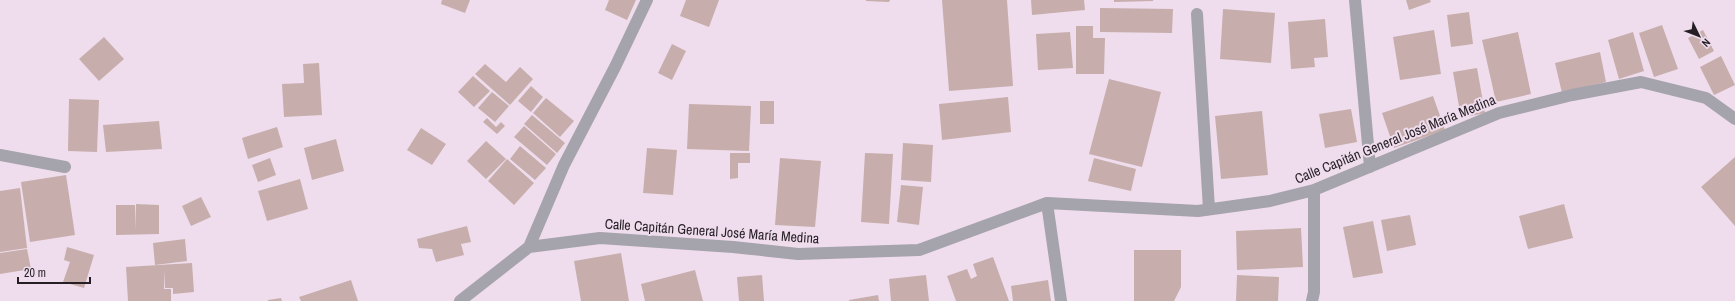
<svg xmlns="http://www.w3.org/2000/svg" width="1735" height="301" font-family="'Archivo Narrow',sans-serif">
<style>
.building{fill:#c7aeac}
.lines{fill:none;stroke-linecap:round;stroke-linejoin:round}
.minor{stroke:#a5a3ac;stroke-width:12}
.labels{text-anchor:middle;dominant-baseline:central;stroke-width:4;stroke-linejoin:round;paint-order:stroke}
.street-label{font-size:14px;fill:#251f25;stroke:#efdded}
</style>
<rect width="100%" height="100%" fill="#efdded"/>
<path class="building" d="M442 0H470L465 13 441 4Z
M609 0H636L627 20 605 10Z
M686 0H719L709 27 680 16Z
M866 0H890L889 2 866 1Z
M942 0H1007L1013 86 949 91Z
M1031 0H1084L1085 10 1032 15Z
M1114 0H1153V1L1114 2Z
M1406 0H1430L1431 2 1409 10Z
M1100 8 1173 9 1172 33 1100 32Z
M1223 9 1275 13 1271 63 1220 59Z
M1469 12 1473 44 1451 47 1447 15Z
M1325 19 1328 57 1314 58 1315 67 1291 69 1288 22Z
M1662 25 1678 69 1654 77 1639 33Z
M1076 26H1093V38H1105L1104 74H1076Z
M1434 30 1441 74 1400 80 1393 37Z
M1703 30 1714 51 1699 59 1688 38Z
M1070 32 1073 68 1038 70 1036 34Z
M1518 32 1531 94 1496 102 1482 40Z
M1633 32 1644 71 1619 79 1608 40Z
M104 37 124 59 99 81 79 59Z
M672 44 686 51 672 80 658 73Z
M1600 52 1606 82 1562 93 1555 63Z
M1721 56 1735 85 1714 95 1700 67Z
M319 63 322 115 284 117 282 84 304 83 303 64Z
M485 64 506 82 520 67 533 79 510 105 475 74Z
M1477 68 1485 113 1461 118 1453 72Z
M473 76 490 91 474 107 458 92Z
M1109 79 1161 92 1142 167 1089 154Z
M531 86 543 97 531 112 518 101Z
M492 92 509 106 495 122 478 108Z
M1433 96 1445 130 1394 148 1382 113Z
M1008 97 1011 132 942 140 939 104Z
M546 98 574 121 560 137 533 113Z
M69 99 99 100 97 152 68 151Z
M760 101H774V124H760Z
M689 104 751 106 749 151 687 149Z
M1351 109 1357 142 1325 148 1319 114Z
M1262 111 1268 175 1221 179 1215 116Z
M532 115 565 143 557 153 524 124Z
M487 118 496 127 501 122 505 126 497 134 483 122Z
M159 121 162 149 106 152 103 125Z
M524 126 556 154 547 165 514 137Z
M277 127 283 147 248 159 242 138Z
M421 128 446 144 432 165 407 150Z
M336 139 344 171 312 180 304 148Z
M486 141 506 159 486 179 467 161Z
M903 143 933 145 931 182 901 180Z
M520 146 546 168 535 180 510 159Z
M647 148 677 150 673 195 643 193Z
M730 153H750V163H738V178L730 179Z
M865 153 893 154 889 224 861 222Z
M1735 157V226L1701 187Z
M270 158 276 175 258 182 252 165Z
M780 158 821 161 815 227 775 225Z
M1094 158 1136 169 1131 191 1088 181Z
M507 159 534 183 514 205 488 181Z
M66 175 75 235 30 242 21 182Z
M300 179 308 209 267 221 258 191Z
M901 185 923 187 919 225 897 222Z
M20 188 27 248 0 252V191Z
M201 197 211 217 191 226 182 206Z
M136 204 159 205V234L116 235V205H135L136 230Z
M1564 204 1573 238 1528 249 1519 216Z
M1410 215 1416 245 1387 251 1381 220Z
M1373 221 1383 273 1353 278 1343 227Z
M467 226 471 242 461 244 464 255 436 262 432 249 419 248 417 239Z
M1301 228 1303 267 1237 270 1236 231Z
M185 239 187 261 155 265 153 243Z
M67 247 94 255 84 288 63 282 70 262 64 260Z
M27 249 31 269 0 274V253Z
M1134 250H1181V287L1174 301H1134Z
M621 253 629 301H581L574 261Z
M993 257 1009 301H956L947 276 967 269 971 279 977 276 973 264Z
M192 263 194 292 173 294V288H165L164 270V289H171V301H128L126 267Z
M695 270 703 301H645L641 284Z
M762 275 764 301H739L737 277Z
M926 275 929 301H891L889 279Z
M1237 275 1279 277 1278 301H1236Z
M351 280 358 301H301L299 297Z
M1048 280 1051 301H1013L1011 286Z
M878 295 879 301H849V300Z
M281 298 282 301H268V300Z"/>
<g class="lines">
<path class="minor" d="M1355 0 1370 167
M1197 14 1209 209
M0 155 65 167
M1047 203 1061 301
M529 247 564 165 615 67 647 0
M460 301 529 247 600 238 733 247 798 254 919 250 1047 203 1198 211 1270 201 1314 190 1499 113 1572 95 1641 82 1706 98 1735 119
M1312 301 1314 292V190"/>
</g>
<g class="labels">
<g class="street-label">
<text transform="translate(1395 139) rotate(-22)">Calle Capitán General José María Medina</text>
<text transform="translate(712 231) rotate(4)">Calle Capitán General José María Medina</text>
</g>
</g>
<g transform="translate(1699 36) rotate(133)" stroke="#efdded" stroke-width="3" paint-order="stroke">
<path d="M0-3L7 15L0 10L-7 15Z" fill="#251f25"/>
<text y="-6" font-size="11" font-weight="bold" text-anchor="middle" fill="#251f25">N</text>
</g>
<path d="M18 277v6h72v-6" fill="none" stroke="#251f25" stroke-width="2"/>
<text x="24" y="277" font-size="12" fill="#251f25" stroke="#efdded" stroke-width="3" paint-order="stroke">20 m</text>
</svg>
